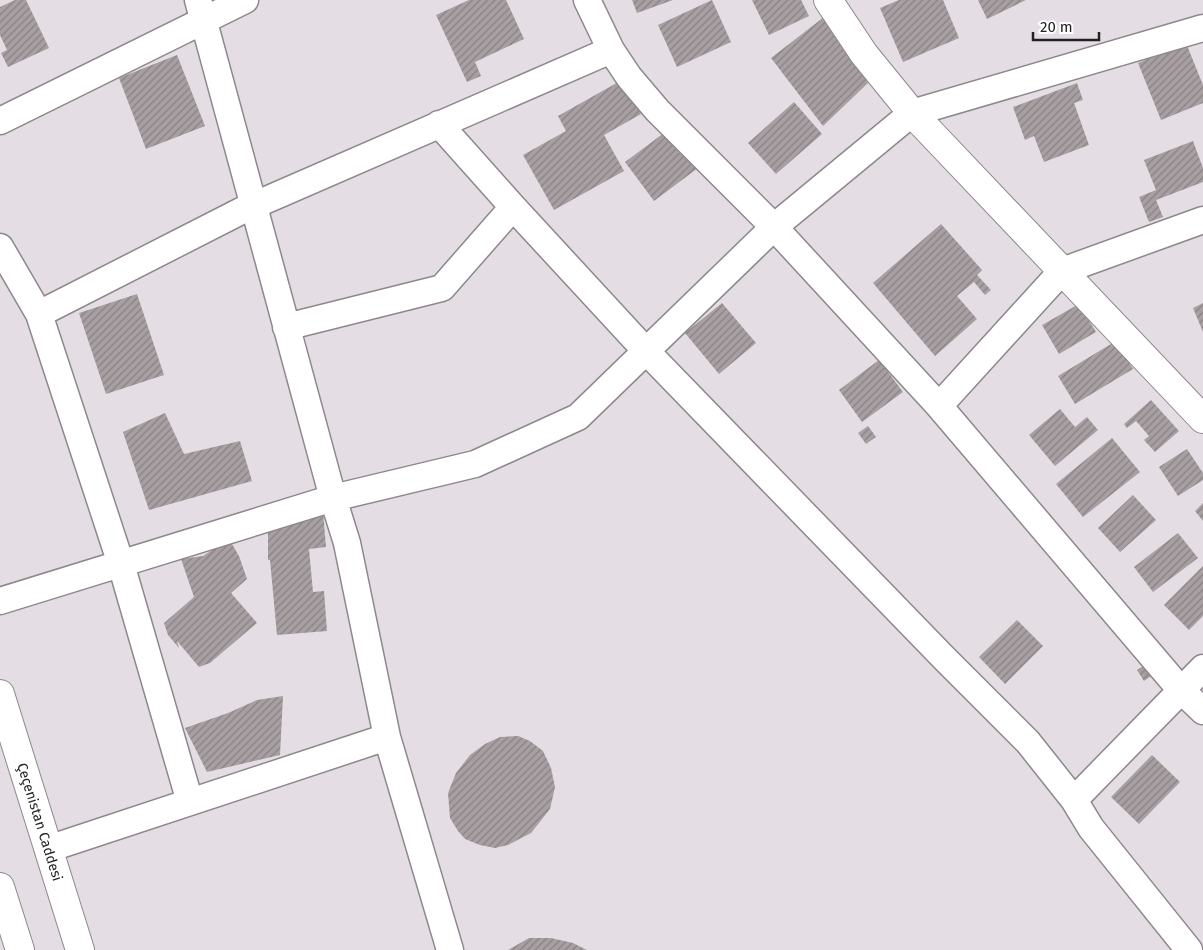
<svg xmlns="http://www.w3.org/2000/svg" width="1203" height="950" font-family="'Fira Sans',sans-serif">
<style>
.building{fill:url(#building-hatch)}
.lines{fill:none;stroke-linecap:round;stroke-linejoin:round}
.street-casing{stroke:#8e878c;stroke-width:29}
.secondary-casing{stroke:#8e878c;stroke-width:30}
.street{stroke:#fff;stroke-width:26}
.secondary{stroke:#fff;stroke-width:28}
.labels{text-anchor:middle;dominant-baseline:central;stroke-width:4;stroke-linejoin:round;paint-order:stroke}
.street-label{font-size:14px;fill:#232123;stroke:#fff}
</style>
<defs>
<pattern id="building-hatch" width="6" height="6" patternUnits="userSpaceOnUse" patternTransform="scale(1.25)"><rect width="6" height="6" fill="#a89fa2"/><path d="M-1 1l2-2M0 6l6-6M5 7l2-2" fill="none" stroke="#888184"/></pattern>
</defs>
<rect width="100%" height="100%" fill="#e4dde3"/>
<path class="building" d="M15 0H26L49 48 8 67 1 53 7 50 0 35V7Z
M469 0H506L524 39 475 62 481 76 467 82 436 15Z
M632 0H673L637 13Z
M712 0 731 42 677 67 658 25Z
M752 0H801L809 16 769 35Z
M899 0H943L959 38 903 62 880 8Z
M978 0H1026L987 19Z
M824 17 838 34 868 83 823 126 771 58Z
M1186 43 1203 85V103L1161 120 1138 63Z
M177 55 205 126 146 149 119 78Z
M622 80 641 114 604 135 624 171 554 210 523 155 566 131 558 116Z
M1077 83 1083 100 1074 103 1089 145 1044 162 1034 136 1025 140 1013 107Z
M794 102 822 134 776 174 748 143Z
M664 133 679 153 684 149 698 168 654 201 625 162Z
M1193 141 1203 168V182L1156 200 1163 217 1149 222 1139 197 1156 190 1144 160Z
M941 224 982 270 977 275 991 290 985 295 974 282 957 296 977 319 935 356 873 283Z
M137 294 164 375 106 394 79 313Z
M722 303 756 343 719 374 685 333Z
M1203 303V332L1193 308Z
M1079 304 1096 332 1059 354 1042 325Z
M1116 341 1133 369 1075 404 1058 376Z
M879 360 903 392 862 422 839 390Z
M1151 400 1179 431 1155 452 1144 440 1149 436 1136 421 1127 428 1124 424Z
M1060 409 1075 427 1087 417 1098 430 1055 466 1029 435Z
M165 413 184 454 240 441 252 481 149 510 123 432Z
M868 426 876 437 866 444 858 433Z
M1112 438 1140 472 1083 517 1056 484Z
M1187 449 1203 473V480L1178 496 1159 467Z
M1133 495 1156 520 1120 552 1098 528Z
M1203 503V521L1195 511Z
M323 512 326 547 309 549 313 592 324 591 327 631 277 635 270 560H268V529Z
M1178 533 1198 558 1153 592 1134 567Z
M229 539 239 556 247 579 231 593 257 623 210 663 199 667 177 641 179 648 168 635 164 623 194 597 181 559 203 556Z
M1203 566V616L1189 630 1164 605Z
M1017 620 1043 646 1005 684 979 657Z
M1150 662 1157 672 1144 681 1137 670Z
M283 696 280 755 207 772 185 728 228 713 257 700Z
M518 736 530 741 543 751 551 768 555 787 550 809 531 833 508 845 495 848 480 845 465 839 458 831 450 818 448 793 456 773 470 755 485 744 500 737Z
M1152 755 1180 782 1139 824 1111 797Z
M529 938H551L573 943 587 950H508Z"/>
<g class="lines">
<g class="street-casing">
<path id="street" d="M198 0 333 498 347 543 387 737 450 950
M587 0 611 50 629 77 657 110 774 227 939 406 1180 689 1203 711
M0 121 245 0
M439 124 513 207 646 351 944 658 1028 742 1074 800
M0 247 39 314 121 564 190 802
M39 314 241 211 611 50
M286 327 442 288 513 207
M939 406 1062 271 1203 220
M0 601 333 498 475 464 578 417 774 227 912 113 1203 28
M48 849 387 737
M1189 950 1091 828 1074 800 1203 668"/>
</g>
<g class="secondary-casing">
<g id="secondary">
<path d="M828 0 864 54 912 113 1203 419"/>
<path id="s1" d="M0 694 80 950"/>
<path d="M0 887 20 950"/>
</g>
</g>
<use href="#street" class="street"/>
<use href="#secondary" class="secondary"/>
</g>
<g class="labels">
<g class="street-label">
<text stroke="none"><textPath href="#s1" startOffset="134">Çeçenistan Caddesi</textPath></text>
</g>
</g>
<path d="M1033 32v8h66v-8" fill="none" stroke="#232123" stroke-width="2.5"/>
<text x="1040" y="32" font-size="15" fill="#232123" stroke="#ffffff" stroke-width="4" paint-order="stroke">20 m</text>
</svg>
